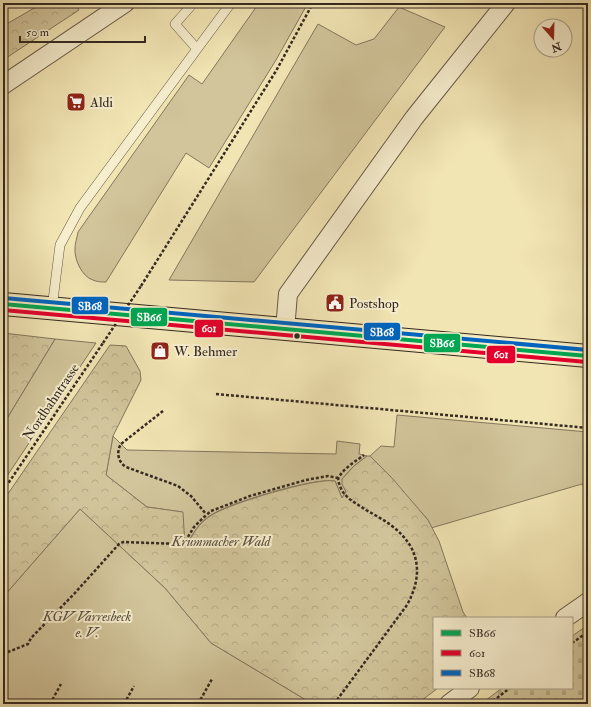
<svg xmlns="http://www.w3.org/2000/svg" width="591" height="707" font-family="'IM FELL Double Pica',serif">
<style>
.green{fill:#d2c59b;stroke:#83775e}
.forest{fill:url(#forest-crowns);stroke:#83775e}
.cemetery{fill:url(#cemetery-stones);stroke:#83775e}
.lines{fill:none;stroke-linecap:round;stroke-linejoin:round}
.lane-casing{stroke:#645846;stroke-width:10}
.street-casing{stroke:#645846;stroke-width:20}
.primary-casing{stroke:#342921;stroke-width:24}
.path{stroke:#342921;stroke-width:2.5;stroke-dasharray:3 2;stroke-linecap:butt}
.lane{stroke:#f7eece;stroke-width:9}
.street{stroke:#f7eece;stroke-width:18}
.primary{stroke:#f2e5b4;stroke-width:22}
.path-bridge{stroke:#342921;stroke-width:2.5;stroke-dasharray:3 2;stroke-linecap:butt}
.bus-1-casing{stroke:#f7eece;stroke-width:7}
.bus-2-casing{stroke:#f7eece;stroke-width:7}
.bus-3-casing{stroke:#f7eece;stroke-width:7}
.bus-1{stroke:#00a651;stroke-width:4}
.bus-2{stroke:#e4002b;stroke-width:4}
.bus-3{stroke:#0065bd;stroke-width:4}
.bus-dot{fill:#342921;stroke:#f7eece;stroke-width:1.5}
.labels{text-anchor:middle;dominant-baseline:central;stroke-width:4;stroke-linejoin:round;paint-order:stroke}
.poi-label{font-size:14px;fill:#342921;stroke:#f7eece;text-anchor:start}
.street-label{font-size:14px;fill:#342921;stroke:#f7eece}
.park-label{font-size:14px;font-style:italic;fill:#5c5040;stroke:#f7eece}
.line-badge{stroke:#f7eece;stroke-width:1.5}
.badge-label{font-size:11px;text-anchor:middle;font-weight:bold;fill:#fff}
</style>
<defs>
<pattern id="forest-crowns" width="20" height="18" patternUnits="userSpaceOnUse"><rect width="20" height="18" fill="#d2c59b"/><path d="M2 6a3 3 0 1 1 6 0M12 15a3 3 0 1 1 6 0" fill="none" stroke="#b5a985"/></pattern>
<pattern id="cemetery-stones" width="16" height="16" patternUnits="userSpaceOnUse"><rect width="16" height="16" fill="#d2c59b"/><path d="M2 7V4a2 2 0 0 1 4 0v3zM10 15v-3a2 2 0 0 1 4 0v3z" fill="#b5a985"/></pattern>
</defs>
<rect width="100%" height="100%" fill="#f2e5b4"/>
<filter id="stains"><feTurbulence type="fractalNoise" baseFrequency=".005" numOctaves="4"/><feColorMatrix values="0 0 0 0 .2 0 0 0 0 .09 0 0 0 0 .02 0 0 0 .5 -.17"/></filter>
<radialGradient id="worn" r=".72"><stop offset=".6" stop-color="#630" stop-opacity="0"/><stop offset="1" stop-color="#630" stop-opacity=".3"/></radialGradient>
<path class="green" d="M259 3H308L276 60 209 168 186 153 106 282C102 282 97 282 93 280 82 277 74 259 75 248 75 243 77 238 78 232L189 75 202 84Z
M399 7 445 27 254 282 169 280 318 24 356 45 374 39Z
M55 339 96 343 3 482V425Z
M397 415 588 432V492L582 484 431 528 428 520 370 456 381 446 394 447Z
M113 436 127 450 336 454 337 441 360 444 359 454 367 456 354 466 342 479 346 492 342 498 335 481C315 477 229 503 211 515 198 523 192 535 185 548L182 512 147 507 106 475Z
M80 509 165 588 211 643 306 700 303 704H3V597Z"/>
<path class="forest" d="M43 3H74L79 10 3 60V26Z
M3 333 55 339 3 425Z
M110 345 126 346 140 371 141 380 113 436 106 475 147 507 183 512 185 547C193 535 198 523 212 515 228 504 317 477 335 481L342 498 346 492 342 484V479L354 466 367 456H370L392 478 428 520 439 541 463 612 467 618H434V688H438L417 704H303L306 700 211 643 165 588 80 509 3 597V501Z"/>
<path class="cemetery" d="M588 625V704H481L502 688H572V636Z"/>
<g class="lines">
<g class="lane-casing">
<path id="lane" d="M197 49 231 3
M52 308 60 245 80 208 197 49 175 24 190 7 186 3"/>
</g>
<g class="street-casing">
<path id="street" d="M3 85 125 3
M285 330 288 294 414 118 506 3
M565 618 588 602
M449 704 470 688"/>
</g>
<g class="primary-casing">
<path id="primary" d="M3 304 588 356"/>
</g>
<path class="path" d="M141 286 276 71 313 3
M216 394 588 428
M163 411 121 444C116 452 118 462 126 467L178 486 191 496 206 514
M3 491 103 343
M572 643 588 632
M3 654 28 644 31 638 74 594 119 544 123 542 181 544 186 540 194 527 203 518 211 511 219 508 250 496 306 480 328 476 338 478
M3 669H8
M560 700 562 704
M50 704 61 684
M124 704 134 686
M198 704 212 679
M334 704 407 605C423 576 421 548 392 526 384 520 375 515 366 510 356 503 344 498 340 486 339 483 337 480 339 477 344 468 356 461 364 455
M489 704 510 688"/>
<use href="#lane" class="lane"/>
<use href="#street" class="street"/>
<use href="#primary" class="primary"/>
<path class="path-bridge" d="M103 343 141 286"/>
<g class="bus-1-casing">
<path id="bus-1" d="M3 304 588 356"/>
</g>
<g class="bus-2-casing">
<path id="bus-2" d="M3 310 587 362"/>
</g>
<g class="bus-3-casing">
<path id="bus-3" d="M4 298 588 350"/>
</g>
<use href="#bus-1" class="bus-1"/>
<use href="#bus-2" class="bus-2"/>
<use href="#bus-3" class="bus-3"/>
</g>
<defs>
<g id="supermarket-square" transform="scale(1)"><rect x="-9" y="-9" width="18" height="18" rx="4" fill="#8f2418" stroke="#f7eece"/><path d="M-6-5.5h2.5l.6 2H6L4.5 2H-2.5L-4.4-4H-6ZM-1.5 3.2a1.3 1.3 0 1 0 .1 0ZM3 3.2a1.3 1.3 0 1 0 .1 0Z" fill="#fff"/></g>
<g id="civic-square" transform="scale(1)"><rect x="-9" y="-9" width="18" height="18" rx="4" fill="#8f2418" stroke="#f7eece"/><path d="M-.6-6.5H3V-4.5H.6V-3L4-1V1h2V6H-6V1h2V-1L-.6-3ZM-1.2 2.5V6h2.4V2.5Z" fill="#fff"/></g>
<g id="shop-square" transform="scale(1)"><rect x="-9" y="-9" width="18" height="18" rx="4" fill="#8f2418" stroke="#f7eece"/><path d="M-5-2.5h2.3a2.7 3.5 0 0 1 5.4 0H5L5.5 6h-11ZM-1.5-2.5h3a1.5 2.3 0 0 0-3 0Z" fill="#fff"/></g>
</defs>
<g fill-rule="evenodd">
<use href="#supermarket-square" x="76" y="102"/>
<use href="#civic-square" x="335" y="303"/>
<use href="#shop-square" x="160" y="351"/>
</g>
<circle class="bus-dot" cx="297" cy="336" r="3.5"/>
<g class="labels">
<g class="poi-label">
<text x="90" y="102">Aldi</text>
<text x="349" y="303">Postshop</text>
<text x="174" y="351">W. Behmer</text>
</g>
<g class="street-label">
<text transform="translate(51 402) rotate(-56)">Nordbahntrasse</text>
</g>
<g class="park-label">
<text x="221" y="541">Krummacher Wald</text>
<text x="87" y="616">KGV Varresbeck<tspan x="87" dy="16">e. V.</tspan></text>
</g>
</g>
<g class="line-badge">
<rect x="71" y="296" width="38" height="19" rx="4" fill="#0065bd"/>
<rect x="130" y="307" width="38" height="20" rx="4" fill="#00a651"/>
<rect x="194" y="319" width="30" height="19" rx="4" fill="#e4002b"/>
<rect x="363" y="322" width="38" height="19" rx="4" fill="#0065bd"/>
<rect x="423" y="333" width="38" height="20" rx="4" fill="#00a651"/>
<rect x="486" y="345" width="30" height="19" rx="4" fill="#e4002b"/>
</g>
<g class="badge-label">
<text x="90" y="310">SB68</text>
<text x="149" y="321">SB66</text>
<text x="209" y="332">601</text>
<text x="382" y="336">SB68</text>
<text x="442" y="347">SB66</text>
<text x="501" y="358">601</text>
</g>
<rect width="591" height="707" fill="none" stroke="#f2e5b4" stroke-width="16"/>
<rect x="4" y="4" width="583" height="699" fill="none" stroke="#342921" stroke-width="2"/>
<rect x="8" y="8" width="575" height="691" fill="none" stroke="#342921"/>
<rect x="433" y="617" width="140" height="72" fill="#f7eece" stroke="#a99f89"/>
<rect x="441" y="630" width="20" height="6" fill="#00a651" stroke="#a99f89"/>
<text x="469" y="637" font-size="12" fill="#342921">SB66</text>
<rect x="441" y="650" width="20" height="6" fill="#e4002b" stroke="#a99f89"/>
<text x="469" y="657" font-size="12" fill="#342921">601</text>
<rect x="441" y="670" width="20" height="6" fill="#0065bd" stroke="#a99f89"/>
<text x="469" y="677" font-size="12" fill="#342921">SB68</text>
<g transform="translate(553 38) rotate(160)"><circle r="19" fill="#f7eece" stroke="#a99f89"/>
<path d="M0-3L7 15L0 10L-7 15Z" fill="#8f2418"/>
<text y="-6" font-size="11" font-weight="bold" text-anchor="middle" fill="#342921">N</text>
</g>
<path d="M20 36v6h125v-6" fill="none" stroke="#342921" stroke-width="2"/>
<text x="26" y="36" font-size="12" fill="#342921" stroke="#f7eece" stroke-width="3" paint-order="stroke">50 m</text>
<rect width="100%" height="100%" filter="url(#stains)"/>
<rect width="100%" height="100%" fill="url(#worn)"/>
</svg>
